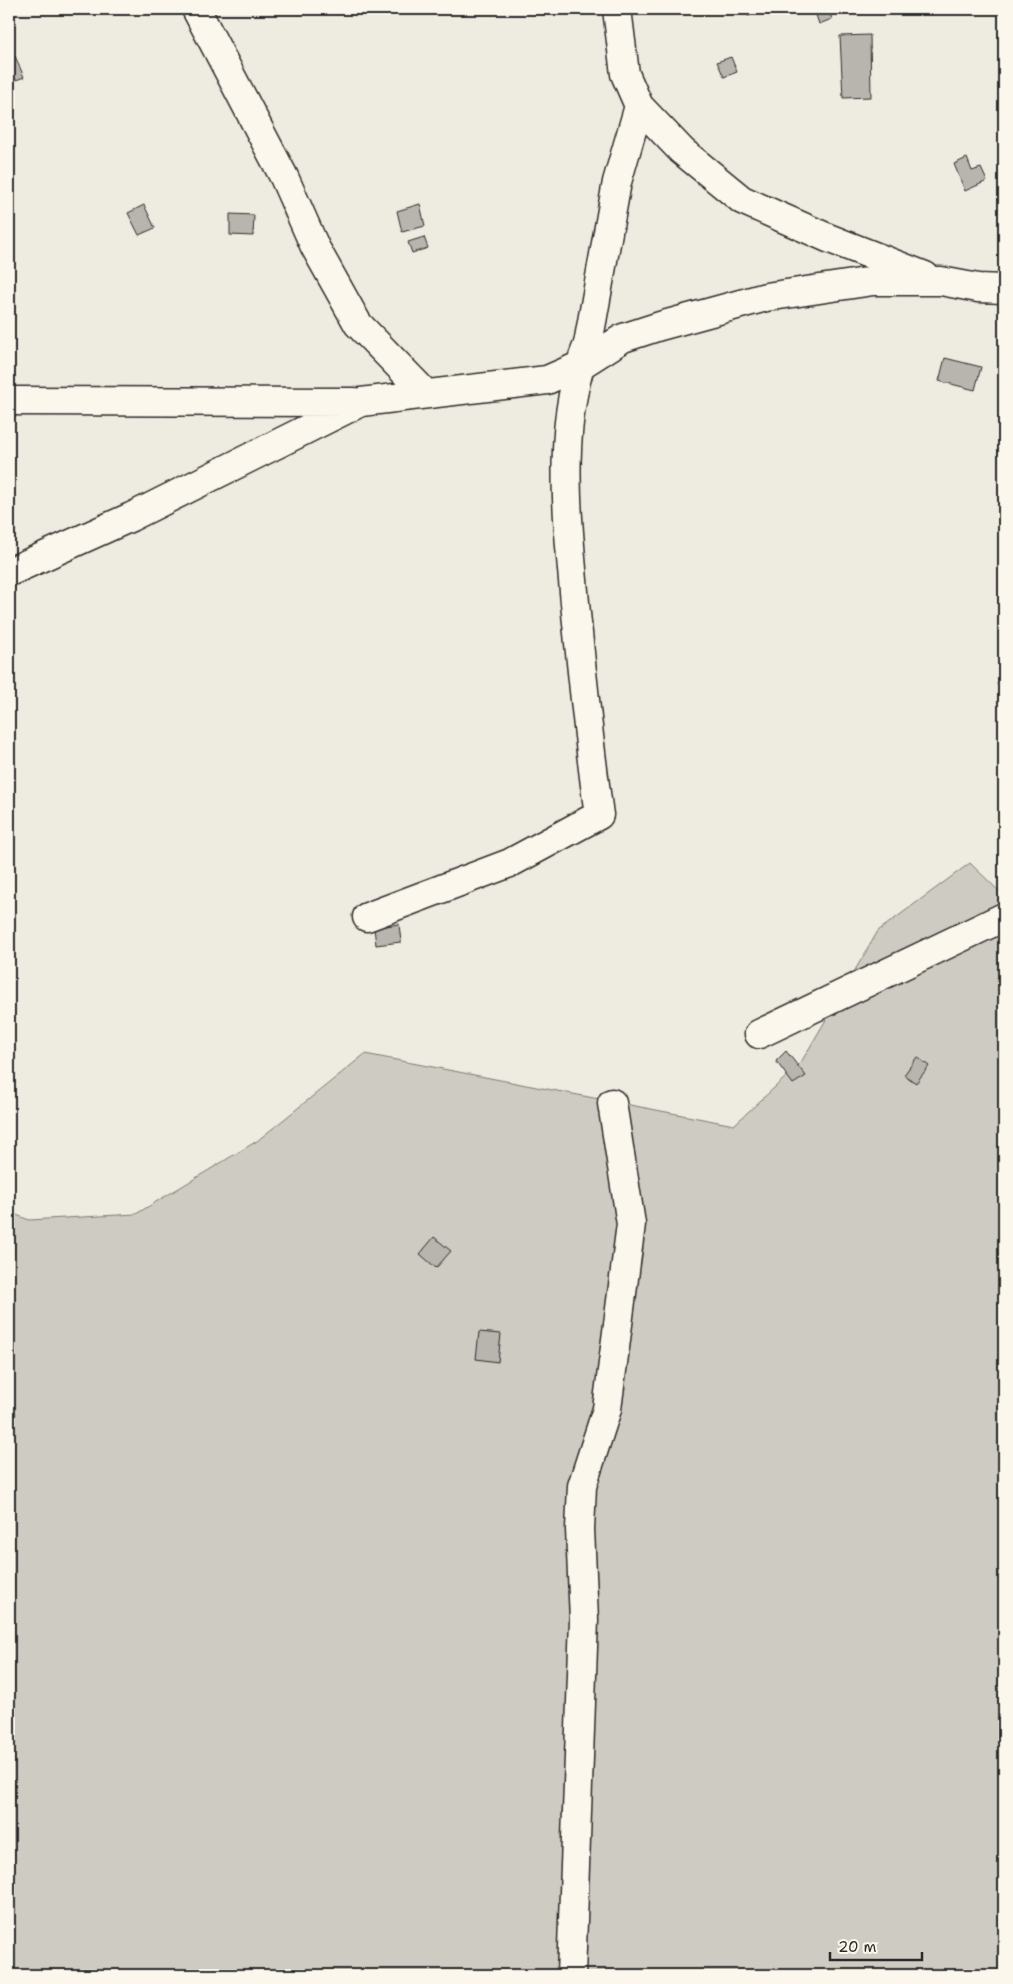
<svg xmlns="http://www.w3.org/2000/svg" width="1013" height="1984" font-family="'Shantell Sans',sans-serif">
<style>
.green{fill:#cecbc2;stroke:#7c7b76}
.building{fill:#b8b5ae;stroke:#2b2b2b}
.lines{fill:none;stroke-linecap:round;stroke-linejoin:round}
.minor-casing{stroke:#2b2b2b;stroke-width:31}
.minor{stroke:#fbf7ec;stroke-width:28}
</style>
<rect width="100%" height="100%" fill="#eeebe0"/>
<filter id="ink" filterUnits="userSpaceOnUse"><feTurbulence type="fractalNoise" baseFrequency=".02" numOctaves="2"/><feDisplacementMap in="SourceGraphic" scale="10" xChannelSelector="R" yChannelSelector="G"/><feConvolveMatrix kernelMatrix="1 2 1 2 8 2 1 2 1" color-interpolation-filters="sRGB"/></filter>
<g filter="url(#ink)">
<path class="green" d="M970 863 1004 896V1975H9V1212L29 1220 136 1214 257 1141 365 1054 734 1125 800 1064 878 931Z"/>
<path class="building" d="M745 9H765L748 16Z
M829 10 832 19 819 24 816 15Z
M870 35 871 97 843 98 840 36Z
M15 56 24 77 9 83V59Z
M731 57 737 72 724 77 717 62Z
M967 158 972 171 981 168 987 181 965 191 954 164Z
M420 204 425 226 402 232 397 211Z
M144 205 155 228 139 235 128 213Z
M230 214 254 215 253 236 230 235Z
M424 237 428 248 412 253 408 242Z
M945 358 981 367 975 390 939 381Z
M1004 680V700L997 683Z
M399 924 401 942 376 945 374 928Z
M786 1051 806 1076 793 1084 776 1061Z
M917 1057 929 1066 916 1083 904 1075Z
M434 1237 451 1251 436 1268 420 1254Z
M479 1332 501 1334 498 1362 476 1359Z"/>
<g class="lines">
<g class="minor-casing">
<path id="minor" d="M196 9 284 177 315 247 358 324 426 394
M639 106 682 151 742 200 828 238 925 276
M9 401 354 402
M9 572 131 517 361 402 547 380 579 366 623 338 660 326 766 297 873 281H941L978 288 1004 289
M367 917 510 863 599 815C589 744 582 674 575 603 568 521 555 422 588 344L617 182 639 106 625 74 617 9
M759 1034 1004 917
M571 1975 584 1620 580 1529 582 1486 607 1409 631 1224 612 1103"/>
</g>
<use href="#minor" class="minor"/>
</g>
</g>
<rect width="1013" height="1984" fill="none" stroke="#fbf7ec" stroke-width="30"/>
<rect x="15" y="15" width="983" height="1954" fill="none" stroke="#2b2b2b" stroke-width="2" filter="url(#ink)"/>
<path d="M830 1952v8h92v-8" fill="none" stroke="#2b2b2b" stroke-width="2.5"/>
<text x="838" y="1952" font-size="15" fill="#2b2b2b" stroke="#fbf7ec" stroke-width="4" paint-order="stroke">20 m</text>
</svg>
